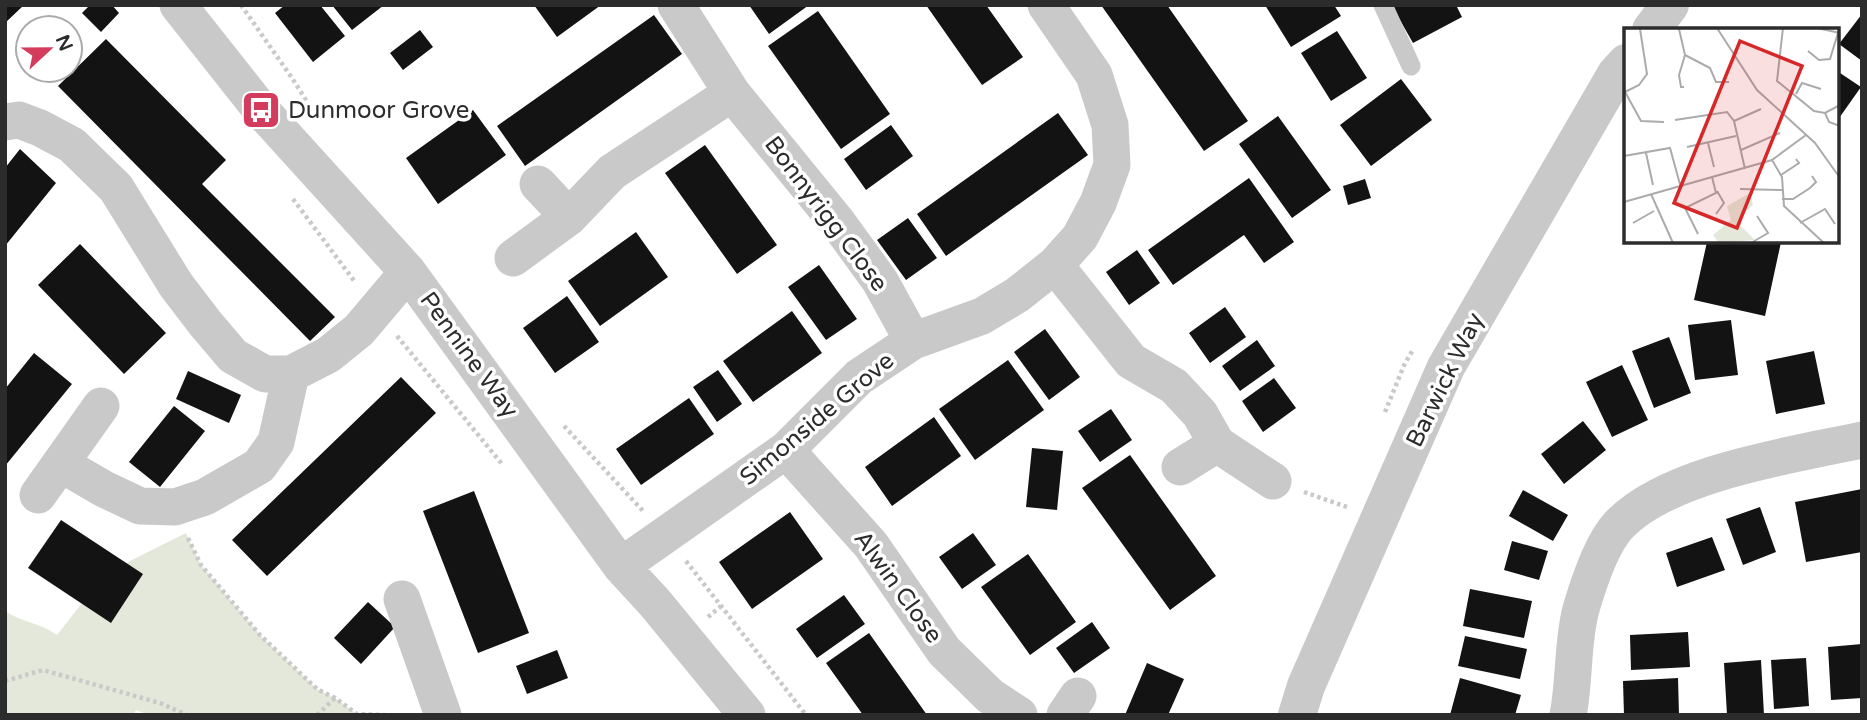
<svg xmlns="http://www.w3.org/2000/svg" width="1867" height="720" font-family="'Varela Round',sans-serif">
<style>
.green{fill:#e4e8da}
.building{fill:#131313}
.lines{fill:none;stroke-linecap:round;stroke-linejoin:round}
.path{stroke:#c9c9c9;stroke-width:4.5;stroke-dasharray:3.5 3.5;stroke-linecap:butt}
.service{stroke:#c9c9c9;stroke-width:19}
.minor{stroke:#c9c9c9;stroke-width:37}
.tertiary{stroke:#c9c9c9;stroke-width:38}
.labels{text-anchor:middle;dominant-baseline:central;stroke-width:7;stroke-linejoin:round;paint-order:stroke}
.poi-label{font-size:24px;fill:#2c2c2c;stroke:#fff;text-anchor:start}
.street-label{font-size:24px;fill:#2c2c2c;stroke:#fff}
.inset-road{fill:none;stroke:#ababab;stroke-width:2}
.view{fill:#d62828;fill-opacity:0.15;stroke:#d62828;stroke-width:3.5}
.inset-edge{fill:none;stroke:#2c2c2c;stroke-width:3.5}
</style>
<rect width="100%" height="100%" fill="#fff"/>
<path class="green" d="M186 533 201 565 260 635 317 689 335 698 357 714 385 715H149L136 710 133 715H5V611C21 622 41 623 57 635L89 594 126 563Z"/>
<path class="building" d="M5 5H24L5 23Z
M90 5H112L119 13 101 32 82 13Z
M285 5H320L345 36 313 62 275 13Z
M332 5H384L352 30Z
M534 5H601L557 37Z
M749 5H809L769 34Z
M926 5H986L1023 57 982 85Z
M1101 5H1167L1248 121 1204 151Z
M1265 5H1334L1341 16 1291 47Z
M1394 5H1456L1462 17 1413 43 1392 6Z
M818 11 890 114 841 149 768 46Z
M1862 14V61L1839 44Z
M654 15 682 54 525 166 497 126Z
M420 30 433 47 403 70 390 53Z
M1337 31 1367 78 1331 101 1301 53Z
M106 39 226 160 202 184 335 317 310 341 58 86Z
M1837 71 1861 87 1837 121Z
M1401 79 1432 120 1371 166 1340 125Z
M473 110 506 155 438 204 406 158Z
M1058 113 1088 155 946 256 917 214Z
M1278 116 1331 190 1292 218 1239 144Z
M891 125 913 156 866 190 844 159Z
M705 145 777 245 737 274 665 173Z
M20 149 56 183 5 246V168Z
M1249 178 1294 242 1264 263 1244 235 1173 285 1148 250Z
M1365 179 1371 198 1348 205 1343 186Z
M908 218 937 258 906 280 877 240Z
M636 232 668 277 600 326 568 281Z
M1707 242H1781L1765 316 1694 300Z
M80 244 166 333 124 374 38 285Z
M1137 250 1160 283 1129 305 1106 272Z
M819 265 857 319 826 340 788 287Z
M567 296 599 342 555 373 523 328Z
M1225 307 1246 337 1210 363 1189 333Z
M792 311 822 353 753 402 723 361Z
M1731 320 1738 375 1695 380 1688 325Z
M1045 329 1080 377 1049 400 1014 352Z
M1669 337 1691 393 1654 408 1632 351Z
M1257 340 1275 366 1240 391 1222 366Z
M1814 351 1825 404 1776 414 1766 361Z
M34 353 72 384 5 466V389Z
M1008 360 1044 410 975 460 939 409Z
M1622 365 1648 420 1612 437 1586 382Z
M718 370 742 404 717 422 693 387Z
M188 371 241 395 229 423 176 399Z
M401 377 436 413 267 576 232 540Z
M1274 378 1296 408 1263 432 1242 401Z
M689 398 714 434 641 485 616 449Z
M174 406 205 431 160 487 129 462Z
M1111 409 1132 440 1100 462 1078 431Z
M934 417 961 456 892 506 865 467Z
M1583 421 1606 450 1564 484 1541 454Z
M1032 448 1063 451 1057 510 1026 507Z
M1130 455 1216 576 1170 610 1082 488Z
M1862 489V552L1806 562 1795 502Z
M1523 490 1568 515 1553 541 1509 516Z
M474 491 529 633 478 653 423 511Z
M1760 507 1776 552 1743 565 1726 519Z
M790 512 823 559 752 609 719 562Z
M61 520 143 574 111 623 28 568Z
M973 533 996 565 962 589 939 557Z
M1712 537 1725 570 1677 587 1666 553Z
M1512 541 1548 551 1539 580 1504 570Z
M1028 554 1076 622 1030 655 981 587Z
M1470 589 1532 601 1524 638 1463 626Z
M844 595 865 624 817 658 796 629Z
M368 602 395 627 361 664 334 638Z
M1092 622 1110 648 1074 673 1056 648Z
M1688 632 1690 667 1631 670 1630 635Z
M869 633 927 715H863L826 663Z
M1465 636 1527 649 1520 679 1458 666Z
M1862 644V698L1831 700 1828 647Z
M557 650 568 678 527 694 516 666Z
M1806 658 1809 706 1774 709 1771 660Z
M1761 660 1764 715H1727L1724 663Z
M1147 663 1184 679 1168 715H1125Z
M1460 678 1521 695 1515 715H1450Z
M1678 678 1679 715H1624L1623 681Z"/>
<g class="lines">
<path class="path" d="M241 5 292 78 316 116
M293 199 355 282
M397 336 502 464
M1385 412 1405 363 1413 350
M564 426 644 512
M1304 492 1347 507
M188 538 201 565 260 635 317 689 335 698 357 714 385 715
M686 561 806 715
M708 617 721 606
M5 681 43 670 160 703 187 715
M317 715 335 698"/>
<path class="service" d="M1383 5 1411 66"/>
<path class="minor" d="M178 5 261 110 408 272 621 566 655 603 747 715
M676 5 732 93 838 223 880 281 913 341
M5 122 19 120 40 128 72 145 116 188 176 285 205 323 233 356 265 374H291L328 355 359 330 408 272
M538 184 569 217
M513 258 569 217 612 172 732 93
M1055 265 1131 361 1174 386 1200 414 1217 444 1273 481
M786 450 871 545 944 651 990 696 1019 715
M61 464 104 489 140 506 175 507 205 497 259 466 276 442 291 374
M1180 467 1217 444
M38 495 101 406
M621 566 786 450 859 377 913 341 982 316 1017 295 1055 265 1080 237 1098 203 1112 165 1110 125 1094 75 1046 5
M402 599 443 715
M1065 715 1078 696
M1568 715C1575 680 1572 642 1581 609 1588 585 1601 545 1618 526 1667 473 1793 455 1862 440"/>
<path class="tertiary" d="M1651 30 1670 5
M1297 715 1306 686 1446 367 1616 74 1626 63"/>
</g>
<defs>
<g id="bus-square" transform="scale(2.0125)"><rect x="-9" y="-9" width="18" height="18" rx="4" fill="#d43c5d" stroke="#fff"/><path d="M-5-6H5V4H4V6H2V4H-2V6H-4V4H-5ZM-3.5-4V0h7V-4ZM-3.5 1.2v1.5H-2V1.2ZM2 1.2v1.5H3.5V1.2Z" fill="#fff"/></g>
</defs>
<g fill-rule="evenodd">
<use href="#bus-square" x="261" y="110"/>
</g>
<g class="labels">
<g class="poi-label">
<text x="288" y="110">Dunmoor Grove</text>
</g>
<g class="street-label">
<text transform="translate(826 214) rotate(53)">Bonnyrigg Close</text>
<text transform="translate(469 355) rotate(54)">Pennine Way</text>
<text transform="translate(1445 380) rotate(-64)">Barwick Way</text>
<text transform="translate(817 419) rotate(-40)">Simonside Grove</text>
<text transform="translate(898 587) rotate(54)">Alwin Close</text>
</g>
</g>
<g transform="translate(1624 28)">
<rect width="215" height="215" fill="#fff"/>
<path d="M126 165 129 177 117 188V198L131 212 95 215 89 207 107 192 103 178Z" fill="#e4e8da"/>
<path class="inset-road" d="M93 0 133 62 191 115 216 150M159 0 153 53 190 83 201 85 216 77M193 0 216 5M55 1 61 27 55 47 57 59H60M184 23 195 32 206 31 214 5M61 27 86 40 92 54H105M0 62 17 93 40 94M1 64 15 57 23 46 16 1M172 66 178 55 197 61M201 85 205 94 216 98M51 92 103 84 110 93 121 141M110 93 137 81M84 115 90 139M63 119 112 108M117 122 156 105M22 125 29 157M0 128 46 120 57 160M148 132 158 149 160 178 200 215M157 147 175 135 172 131M116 161 158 162M27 166 49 215M158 171H169L186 160 192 154 188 148M0 174 148 132 182 107M92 186 100 175 93 163M9 195 30 183M176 195 201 181 211 196M74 206 61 180 92 165 88 149M127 215 144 205 133 188"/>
<path class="view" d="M116 13 178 38 113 200 50 175Z"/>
<rect width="215" height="215" class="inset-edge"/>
</g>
<rect width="1867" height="720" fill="none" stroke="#2c2c2c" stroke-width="14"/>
<g transform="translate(49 49) rotate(68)"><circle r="33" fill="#ffffff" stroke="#ababab" stroke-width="2"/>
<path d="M0-5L12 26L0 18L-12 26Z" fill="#d43c5d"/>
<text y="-10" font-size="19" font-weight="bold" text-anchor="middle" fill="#2c2c2c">N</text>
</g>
</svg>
